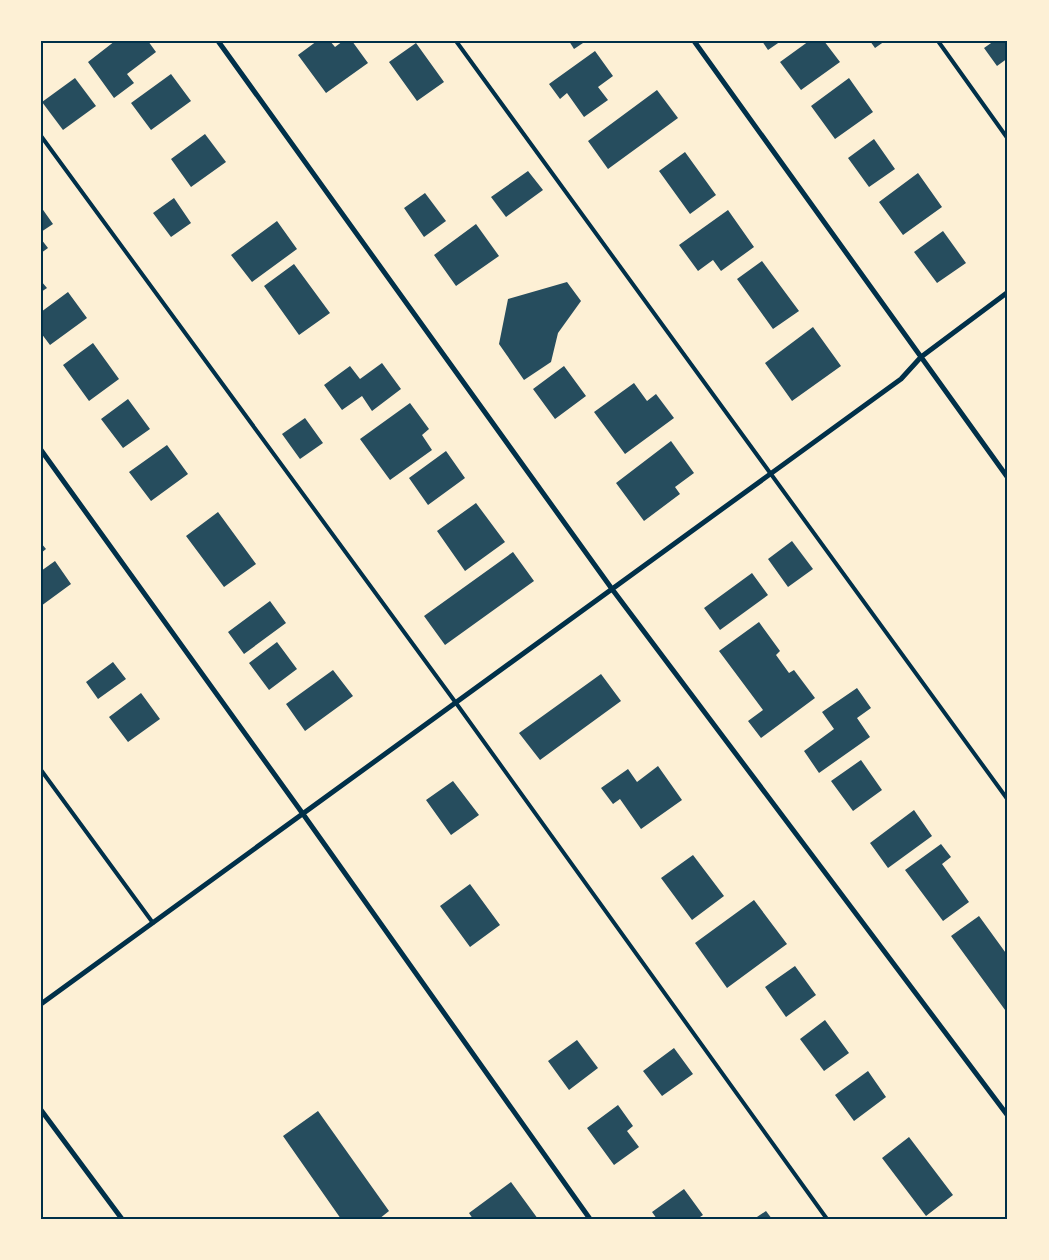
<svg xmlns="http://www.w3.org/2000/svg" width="1049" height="1260" font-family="Rubik,sans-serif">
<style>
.building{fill:#264d5e}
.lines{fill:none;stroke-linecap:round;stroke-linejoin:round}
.service{stroke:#003049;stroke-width:4}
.minor{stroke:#003049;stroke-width:5}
.neatline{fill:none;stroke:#003049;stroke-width:2}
</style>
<rect width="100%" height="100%" fill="#fdf0d5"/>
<path class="building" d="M115 41H148L156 52 127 74 134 83 114 98 88 62Z
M317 41H330L335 47 343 41H352L368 63 326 93 298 55Z
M569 41H586L574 49Z
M762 41H781L768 50Z
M809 41H824L840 62 801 90 780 62Z
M870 41H885L875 48Z
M994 41H1008V58L997 66 984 48Z
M416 43 444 82 417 101 389 62Z
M595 51 613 76 598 87 608 100 584 117 567 93 560 99 549 84Z
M171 74 191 101 151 130 131 103Z
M75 78 96 106 63 130 42 102Z
M849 78 873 112 835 139 811 106Z
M657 90 678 118 608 169 588 141Z
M205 134 226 162 191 187 171 159Z
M874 139 895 169 869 187 848 158Z
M685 152 716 195 690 214 659 171Z
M528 171 543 190 506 217 491 197Z
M918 173 942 207 903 235 879 202Z
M425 193 446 221 424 237 404 208Z
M174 198 191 223 171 237 153 213Z
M41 207 53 224 41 232Z
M728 210 754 247 721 271 713 260 698 271 679 245Z
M277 221 297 249 252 282 231 255Z
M476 224 499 256 456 286 434 255Z
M943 231 966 263 937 283 914 252Z
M41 239 48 248 41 253Z
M762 261 799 311 773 329 737 279Z
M294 264 330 313 299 335 264 286Z
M41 281 47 288 41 292Z
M567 282 581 301 558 333 551 362 524 380 499 344 508 299Z
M68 292 87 318 50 345 41 333V312Z
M813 327 841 366 792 401 765 363Z
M93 343 119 379 89 401 63 365Z
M382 363 401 389 372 411 362 396 342 410 324 385 350 366 360 379Z
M564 366 586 396 555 419 533 389Z
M634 383 647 401 656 394 674 418 625 454 594 412Z
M128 399 150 429 123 448 101 419Z
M410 403 429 429 422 435 432 450 390 480 360 439Z
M305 418 323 443 300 459 282 434Z
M671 441 694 473 675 487 680 494 644 521 616 483Z
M167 445 188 474 151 501 129 472Z
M446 451 465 478 428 505 409 478Z
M476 503 505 542 465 571 437 531Z
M218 512 256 564 224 587 186 536Z
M792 541 813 569 788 587 768 559Z
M41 543 46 549 41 553Z
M513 552 534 581 445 645 424 616Z
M55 561 71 584 41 606V571Z
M752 573 768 595 720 630 704 608Z
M270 601 286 623 244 654 228 632Z
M759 622 780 651 776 655 789 673 794 670 815 698 761 738 748 721 763 710 719 651Z
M277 642 297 669 269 690 249 663Z
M113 662 126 679 98 699 86 682Z
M333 670 353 696 305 731 286 704Z
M601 674 621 701 540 760 519 733Z
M857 688 871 708 857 718 870 737 819 773 804 751 834 729 822 712Z
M141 693 160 719 128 742 109 717Z
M861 760 882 790 853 811 831 781Z
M658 766 682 800 641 829 620 799 613 804 601 788 628 769 637 782Z
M453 781 479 815 451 835 426 800Z
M914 810 932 836 888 868 870 843Z
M941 844 951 857 942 864 969 902 943 921 905 870Z
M693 855 724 896 692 920 661 878Z
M470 884 500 925 470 947 440 906Z
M754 900 787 944 727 988 695 943Z
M979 916 1008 956V1014L951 936Z
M795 966 816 995 786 1017 765 987Z
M825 1020 849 1053 824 1071 800 1039Z
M577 1040 598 1068 569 1090 548 1061Z
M674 1048 693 1074 662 1096 643 1071Z
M868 1071 886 1097 854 1121 835 1095Z
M618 1105 633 1126 627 1131 639 1147 614 1165 587 1128Z
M318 1111 389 1211 379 1219H341L283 1136Z
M909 1137 953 1195 926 1216 882 1158Z
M511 1182 538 1219H473L469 1213Z
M684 1189 703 1215 697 1219H657L652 1212Z
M766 1211 772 1219H754Z"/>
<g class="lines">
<path class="service" d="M456 41 1008 800
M938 41 1008 139
M41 136 456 703 827 1219
M41 770 153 923"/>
<path class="minor" d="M218 41 612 589 1008 1116
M694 41 1008 478
M41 450 303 814 590 1219
M41 1004 901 379 921 357 1008 292
M41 1110 122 1219"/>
</g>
<rect width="1049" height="1260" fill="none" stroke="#fdf0d5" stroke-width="85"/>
<rect x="42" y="42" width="964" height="1176" class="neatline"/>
</svg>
